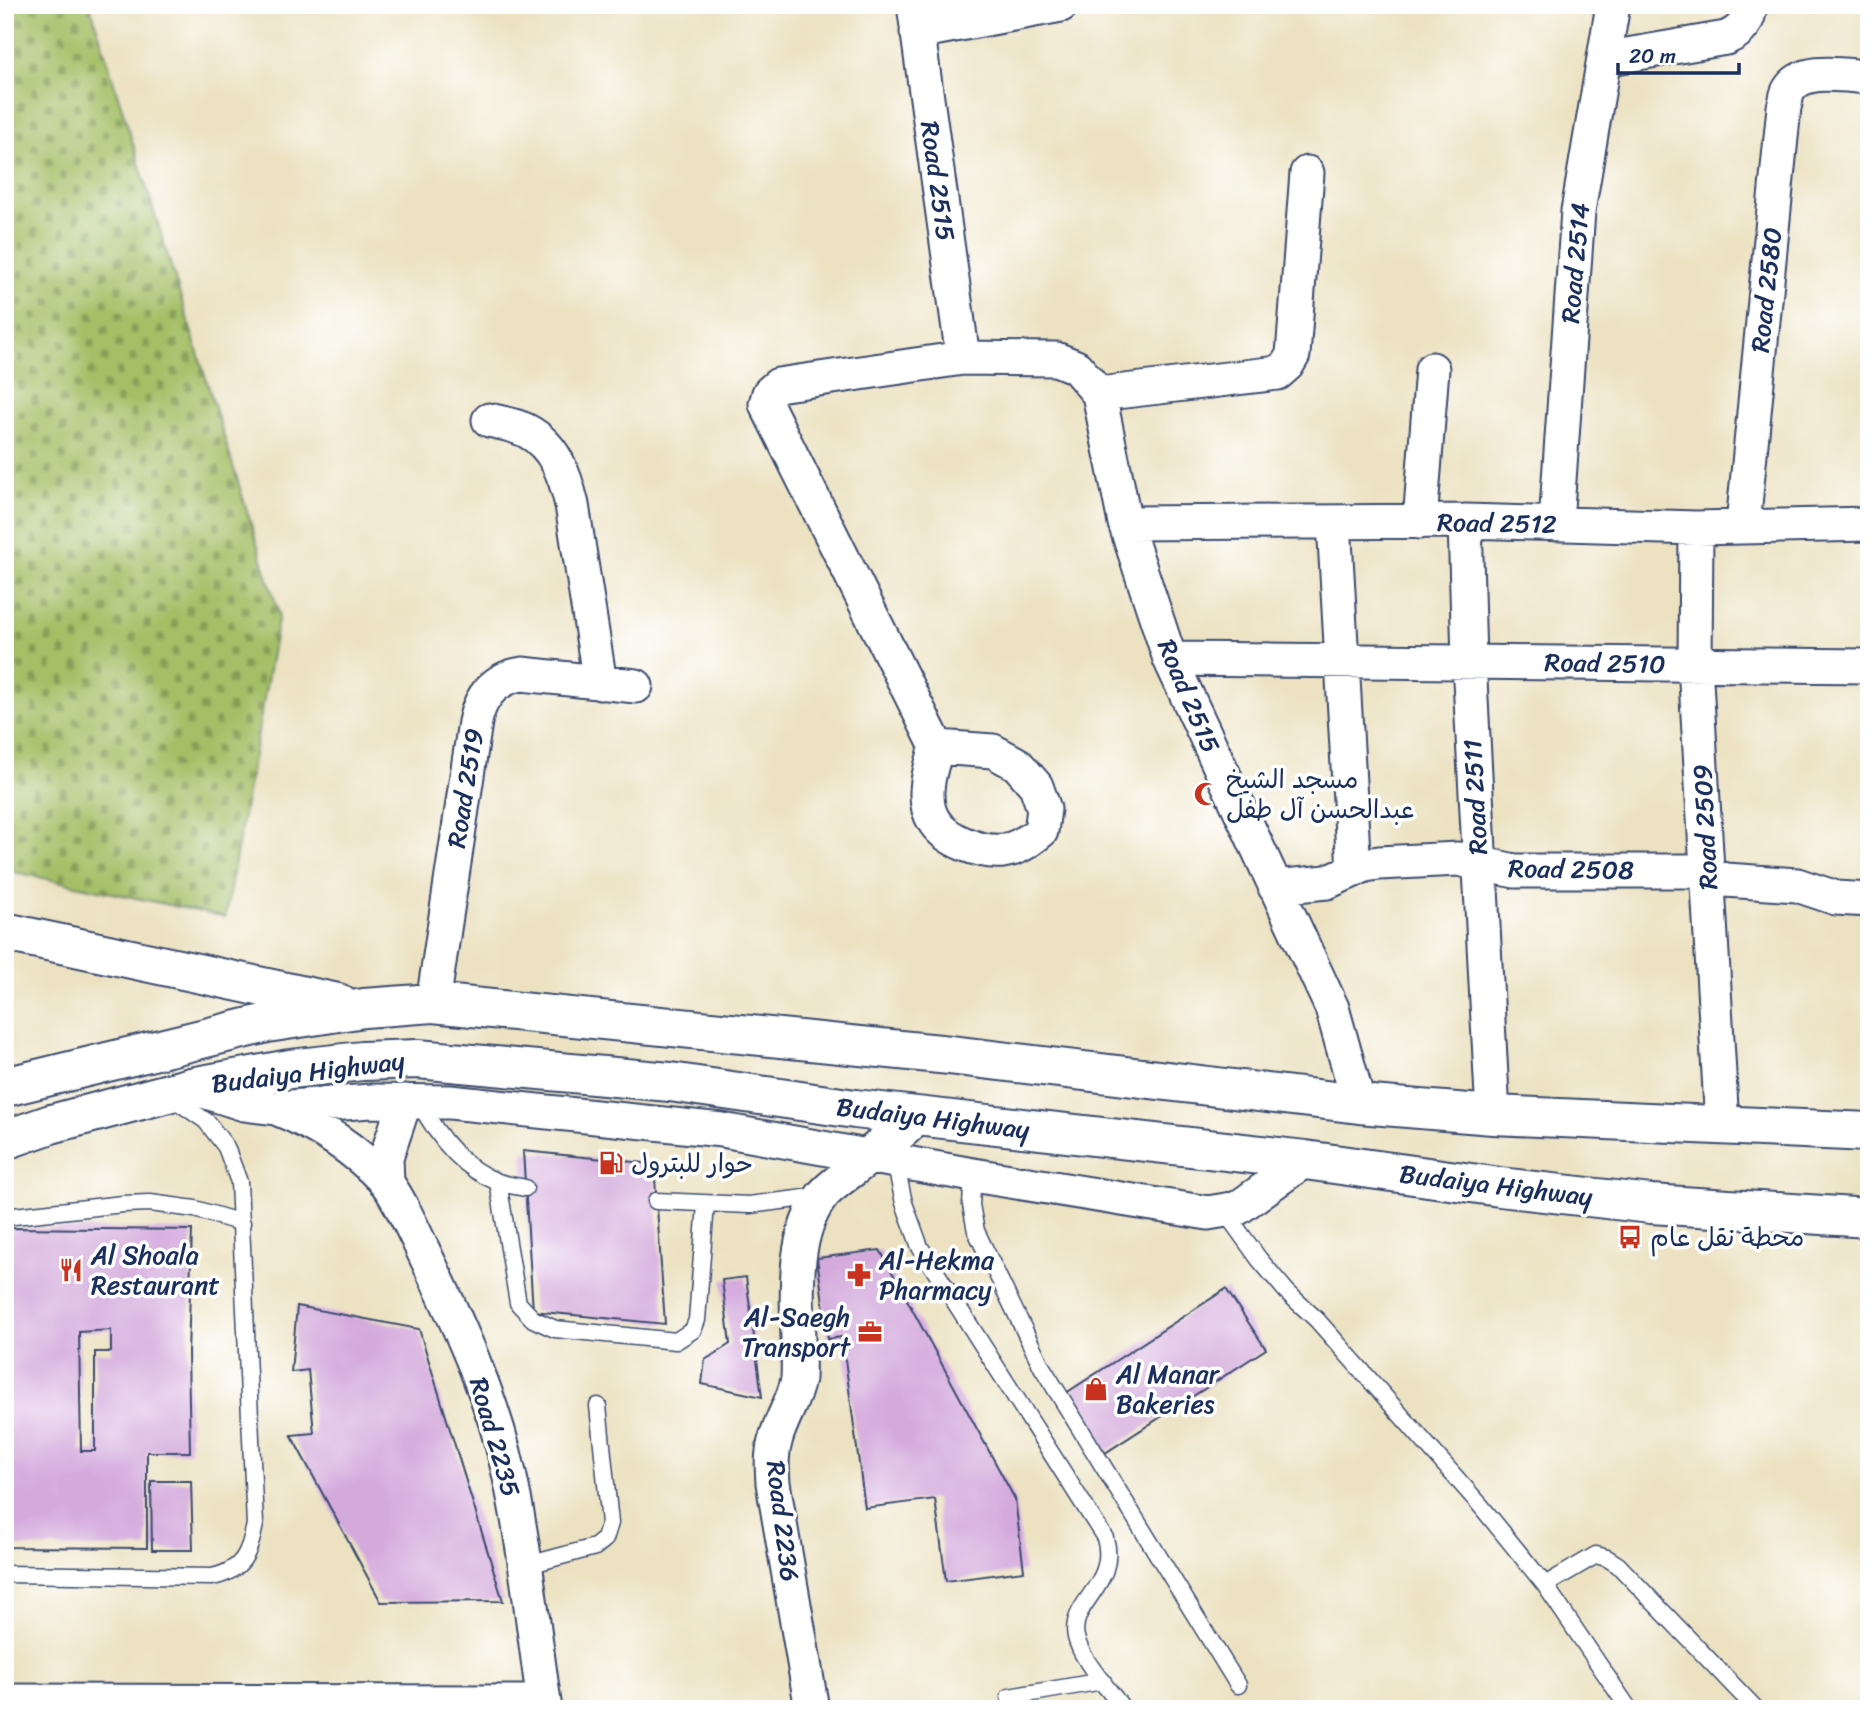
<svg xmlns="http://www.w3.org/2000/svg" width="1874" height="1714" font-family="Sriracha,'Playpen Sans Arabic',sans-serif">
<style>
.cemetery{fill:url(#cemetery-stones);stroke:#607762;stroke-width:2}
.building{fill:#d4aadd;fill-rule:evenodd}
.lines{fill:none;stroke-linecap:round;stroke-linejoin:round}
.service-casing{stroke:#3a4a6d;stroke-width:19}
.minor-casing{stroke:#3a4a6d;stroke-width:37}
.primary-casing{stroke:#3a4a6d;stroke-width:42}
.service{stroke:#fff;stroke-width:16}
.minor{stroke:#fff;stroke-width:33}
.primary{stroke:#fff;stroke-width:38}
.labels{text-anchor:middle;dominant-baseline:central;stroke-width:7;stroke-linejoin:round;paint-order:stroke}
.street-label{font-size:26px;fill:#1b2f5e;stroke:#fff}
.poi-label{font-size:26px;fill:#1b2f5e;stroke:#fff;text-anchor:start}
</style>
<defs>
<pattern id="cemetery-stones" width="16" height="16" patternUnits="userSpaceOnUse" patternTransform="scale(1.75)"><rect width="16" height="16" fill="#a4bf66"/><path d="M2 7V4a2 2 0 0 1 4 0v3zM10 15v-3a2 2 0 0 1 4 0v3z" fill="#859c57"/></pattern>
</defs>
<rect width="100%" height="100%" fill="#fff"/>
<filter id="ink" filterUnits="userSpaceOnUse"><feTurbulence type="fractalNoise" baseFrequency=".0143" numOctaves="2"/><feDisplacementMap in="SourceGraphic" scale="14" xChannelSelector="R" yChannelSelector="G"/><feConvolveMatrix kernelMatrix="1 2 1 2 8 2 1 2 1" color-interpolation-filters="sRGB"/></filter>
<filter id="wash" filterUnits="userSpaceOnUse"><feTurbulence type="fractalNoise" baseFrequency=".00686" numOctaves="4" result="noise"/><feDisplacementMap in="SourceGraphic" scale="28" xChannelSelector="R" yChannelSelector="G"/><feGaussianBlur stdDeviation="1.57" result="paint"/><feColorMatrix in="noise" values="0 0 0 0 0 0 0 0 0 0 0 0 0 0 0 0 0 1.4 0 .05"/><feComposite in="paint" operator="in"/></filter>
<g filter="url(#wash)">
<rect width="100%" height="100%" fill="#ece2c2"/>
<path class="cemetery" d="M5 5H90L279 614 225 917 5 870Z"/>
<g id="blocks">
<path class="building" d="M523 1151 654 1164 665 1324 533 1311Z
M11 1228 192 1230 188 1353 190 1452H147V1548L5 1547V1302L8 1299ZM111 1330V1352H95V1451H81L79 1332Z
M880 1250 1015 1499 1024 1571 946 1581 935 1499 865 1508 842 1337 828 1339 817 1258Z
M746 1277 762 1397 702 1384 705 1360 730 1344 722 1280Z
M1226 1289 1266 1349 1105 1453 1066 1393Z
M297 1306 419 1329 503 1601 381 1602 291 1435 314 1433 308 1370 291 1372Z
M151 1481H191L193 1550H152Z"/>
</g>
</g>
<g filter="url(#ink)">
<use href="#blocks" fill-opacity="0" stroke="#3a4a6d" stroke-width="2"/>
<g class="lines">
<g class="service-casing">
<path id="service" d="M419 1101C436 1135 461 1168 498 1182 506 1185 516 1186 525 1188
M895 1161 904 1203 920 1247 1105 1538C1119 1585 1068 1602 1076 1637 1081 1660 1109 1689 1123 1709
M973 1175 971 1205 976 1231 1042 1367 1238 1685
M498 1182 518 1303 533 1319 555 1329 676 1341 693 1330 697 1320 706 1204
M656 1201 749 1205 821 1196
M1225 1212 1259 1259 1287 1292 1317 1320 1481 1506 1545 1585 1596 1555 1607 1558 1618 1565 1756 1709
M5 1217 123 1204 150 1203 195 1209 242 1223
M524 1566 595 1547 605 1539 610 1523 598 1406
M5 1574 212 1577C243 1571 250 1552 255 1524L239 1182 226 1147 206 1121 171 1097
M1545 1585 1629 1709
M1009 1697 1103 1681"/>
</g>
<g class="minor-casing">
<path id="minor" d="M914 5 963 358 1056 359 1076 367 1099 394 1125 523 1170 659 1332 1008 1359 1104
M917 32 1061 5
M1604 59 1726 38C1741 32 1749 22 1750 5
M1099 394 1278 373 1287 365 1293 355 1307 173
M489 420C501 423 516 425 527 431 555 446 565 475 572 505L600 683
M1465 521 1469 661 1493 1115
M1334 522 1354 870
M1420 522 1432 369
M1125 523 1465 521 1696 528 1869 524
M1556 523 1578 211 1613 5
M1743 525 1784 107C1786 102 1786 94 1789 90 1803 66 1846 76 1869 77
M1696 528 1695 664 1722 1125
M1170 659 1869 666
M937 747 993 751 1017 764 1036 786 1044 809 1041 831C1030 840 1018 849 1003 851 981 853 946 841 934 821 920 799 930 769 937 747L766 404 769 393 778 385 963 358
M1275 887 1327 882 1365 865 1379 863 1458 859 1515 871H1693L1726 880 1797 885 1836 898 1869 900
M433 1003 475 722C480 696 495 678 522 674L636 686
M191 1087 244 1104 276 1108 371 1101 450 1102 722 1130 973 1175 1208 1213 1238 1208 1305 1160
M276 1108C316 1124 355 1149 385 1181 399 1196 420 1245 430 1265 462 1332 493 1400 509 1473 526 1550 533 1630 545 1709
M387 1183 386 1158 405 1101
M5 1701 544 1702
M812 1709 773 1483C772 1467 771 1453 776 1438 782 1417 794 1401 798 1379 801 1323 785 1244 822 1196 831 1184 858 1167 871 1156"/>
</g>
<g class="primary-casing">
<path id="primary" d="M5 932 338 1003
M5 1087 267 1023 364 1008 433 1003 950 1055 1359 1104 1493 1115 1869 1132
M5 1140 51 1124 191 1087 290 1069 362 1061 418 1059 670 1082 855 1109 1305 1160 1500 1187 1651 1204 1869 1218
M871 1156 916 1116"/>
</g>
<use href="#service" class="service"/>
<use href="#minor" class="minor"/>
<use href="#primary" class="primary"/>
</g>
</g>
<defs>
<g id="mosque-bare" transform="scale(1.89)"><path d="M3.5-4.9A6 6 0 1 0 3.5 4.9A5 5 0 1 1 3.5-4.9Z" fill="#c8321e" stroke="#fff" stroke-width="2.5" paint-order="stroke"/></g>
<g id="fuel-bare" transform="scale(1.89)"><path d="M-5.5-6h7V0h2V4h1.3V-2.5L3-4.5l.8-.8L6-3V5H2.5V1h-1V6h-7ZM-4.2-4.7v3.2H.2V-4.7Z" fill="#c8321e" stroke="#fff" stroke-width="2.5" paint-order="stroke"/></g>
<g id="bus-bare" transform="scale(1.89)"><path d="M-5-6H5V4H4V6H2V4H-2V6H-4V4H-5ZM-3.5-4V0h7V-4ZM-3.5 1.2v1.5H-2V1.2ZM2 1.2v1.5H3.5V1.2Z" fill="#c8321e" stroke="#fff" stroke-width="2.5" paint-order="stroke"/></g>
<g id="restaurant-bare" transform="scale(1.89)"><path d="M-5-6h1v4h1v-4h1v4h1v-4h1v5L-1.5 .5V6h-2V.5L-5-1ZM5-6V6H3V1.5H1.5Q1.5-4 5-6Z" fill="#c8321e" stroke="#fff" stroke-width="2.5" paint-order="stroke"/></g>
<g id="pharmacy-bare" transform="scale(1.89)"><path d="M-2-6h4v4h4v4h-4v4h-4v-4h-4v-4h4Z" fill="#c8321e" stroke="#fff" stroke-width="2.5" paint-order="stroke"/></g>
<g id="office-bare" transform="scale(1.89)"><path d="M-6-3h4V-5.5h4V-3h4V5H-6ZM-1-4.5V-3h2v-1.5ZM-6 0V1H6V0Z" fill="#c8321e" stroke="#fff" stroke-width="2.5" paint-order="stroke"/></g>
<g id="shop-bare" transform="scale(1.89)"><path d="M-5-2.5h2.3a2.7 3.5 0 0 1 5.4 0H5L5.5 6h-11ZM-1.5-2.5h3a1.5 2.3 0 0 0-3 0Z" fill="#c8321e" stroke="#fff" stroke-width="2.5" paint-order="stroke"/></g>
</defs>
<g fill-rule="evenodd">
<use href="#mosque-bare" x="1206" y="794"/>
<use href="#fuel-bare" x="611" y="1163"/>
<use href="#bus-bare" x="1630" y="1237"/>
<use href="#restaurant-bare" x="71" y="1270"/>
<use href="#pharmacy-bare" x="859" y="1275"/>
<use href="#office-bare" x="870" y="1332"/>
<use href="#shop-bare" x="1096" y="1389"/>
</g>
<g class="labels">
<g class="street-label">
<text transform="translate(938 181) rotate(82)">Road 2515</text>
<text transform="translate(1575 263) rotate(-85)">Road 2514</text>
<text transform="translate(1766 290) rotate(-84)">Road 2580</text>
<text transform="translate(1497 523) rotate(1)">Road 2512</text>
<text transform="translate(1605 663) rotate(1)">Road 2510</text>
<text transform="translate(1189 696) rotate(67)">Road 2515</text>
<text transform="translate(465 788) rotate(-81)">Road 2519</text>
<text transform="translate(1475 797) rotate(-93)">Road 2511</text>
<text transform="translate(1705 827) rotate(-93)">Road 2509</text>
<text transform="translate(1571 869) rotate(1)">Road 2508</text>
<text transform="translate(308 1072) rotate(-7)">Budaiya Highway</text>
<text transform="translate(933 1118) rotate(7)">Budaiya Highway</text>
<text transform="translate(1496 1185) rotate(7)">Budaiya Highway</text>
<text transform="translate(495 1437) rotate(74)">Road 2235</text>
<text transform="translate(783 1521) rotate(83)">Road 2236</text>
</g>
<g class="poi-label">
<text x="1226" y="779">مسجد الشيخ<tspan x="1226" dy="30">عبدالحسن آل طفل</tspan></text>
<text x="631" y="1163">حوار للبترول</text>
<text x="1650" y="1237">محطة نقل عام</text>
<text x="91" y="1255">Al Shoala<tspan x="91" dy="30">Restaurant</tspan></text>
<text x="879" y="1260">Al-Hekma<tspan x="879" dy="30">Pharmacy</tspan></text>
<text x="850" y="1317" text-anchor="end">Al-Saegh<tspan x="850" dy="30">Transport</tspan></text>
<text x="1116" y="1374">Al Manar<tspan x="1116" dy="30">Bakeries</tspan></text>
</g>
</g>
<rect width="1874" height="1714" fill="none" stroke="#fff" stroke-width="28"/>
<path d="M1618 63v10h121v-10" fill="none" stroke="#1b2f5e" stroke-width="3.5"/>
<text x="1629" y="63" font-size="21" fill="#1b2f5e" stroke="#ffffff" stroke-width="5" paint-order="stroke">20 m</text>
</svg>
